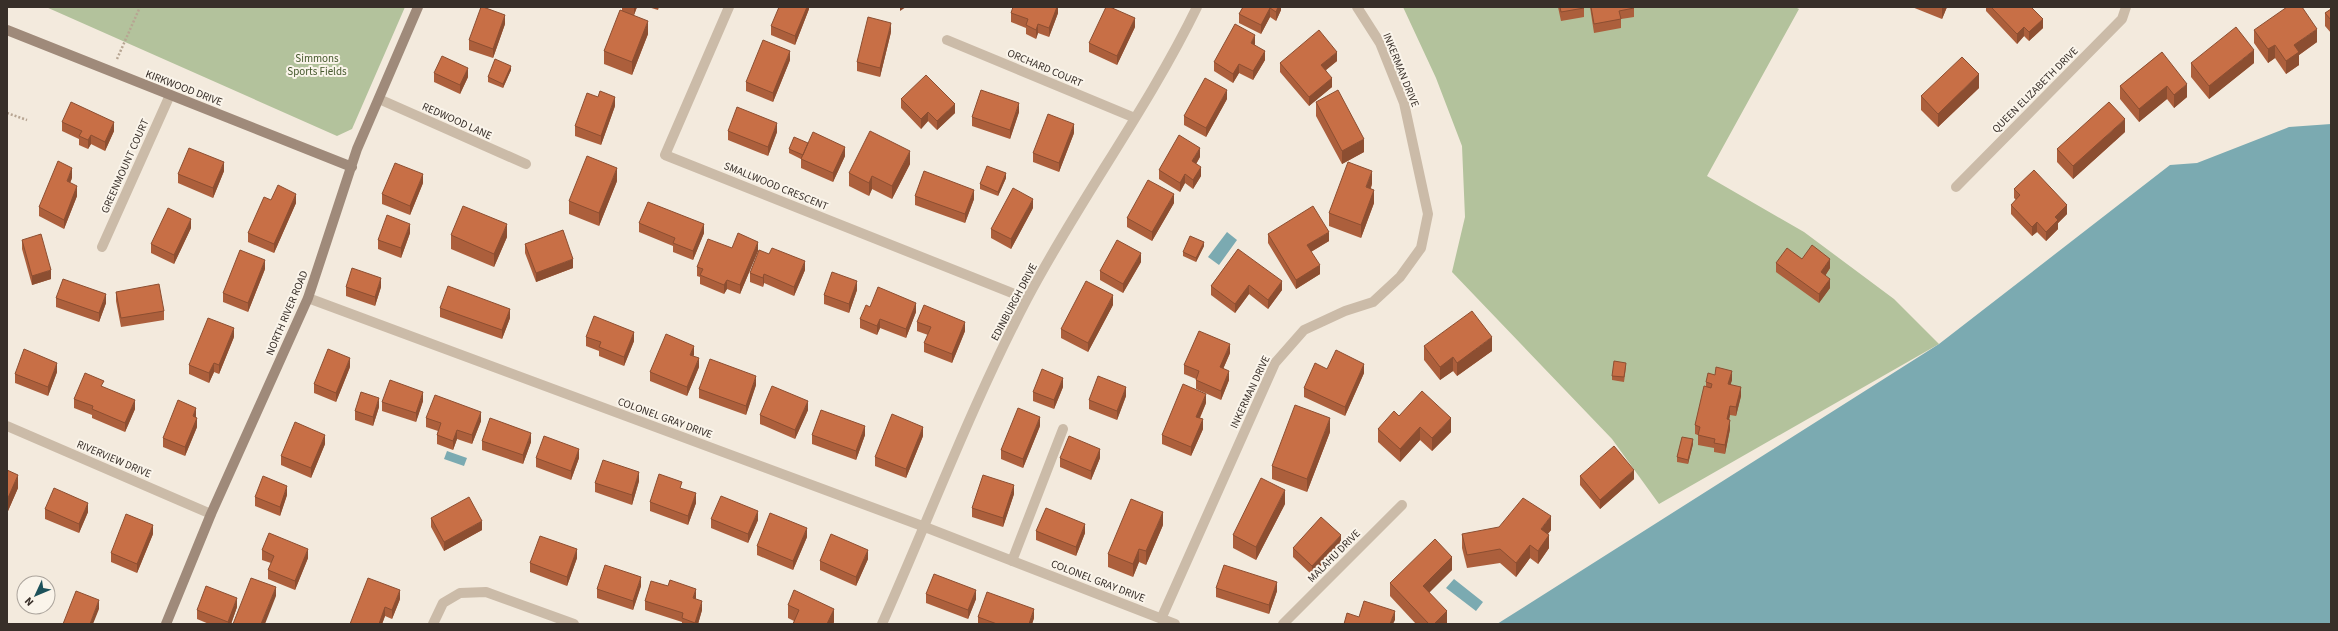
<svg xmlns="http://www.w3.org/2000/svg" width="2338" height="631" font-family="'Source Sans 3',sans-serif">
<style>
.green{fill:#b3c29c}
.water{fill:#7baab1}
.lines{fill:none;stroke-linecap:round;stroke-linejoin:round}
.path{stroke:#b7a592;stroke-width:2.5;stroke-dasharray:2 2;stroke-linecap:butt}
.street{stroke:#cbbba8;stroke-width:10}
.secondary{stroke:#9f8a7a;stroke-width:10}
.wall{fill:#ac5f3c}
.shaded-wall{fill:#8c4e31}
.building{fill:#c86f46;stroke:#8c4e31}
.labels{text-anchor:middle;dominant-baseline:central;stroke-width:4;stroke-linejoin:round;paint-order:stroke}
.park-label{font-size:11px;fill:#44572c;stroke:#faf4ea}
.street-label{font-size:11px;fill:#382f29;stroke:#faf4ea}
</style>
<rect width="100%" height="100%" fill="#f3eadd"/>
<path class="green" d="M46 7H405L352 129 337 136Z
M1403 7H1795L1799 9 1707 176 1804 232 1894 299 1939 344 1659 504 1612 439 1452 272 1465 217 1462 146 1436 78Z"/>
<path class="water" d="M2331 124V624H1497L1939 344 2170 165 2197 163 2289 127Z
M1227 232 1237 240 1219 265 1208 257Z
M447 451 467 458 464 466 444 459Z
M1454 579 1483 602 1476 611 1446 588Z"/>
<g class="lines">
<path class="path" d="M117 59 140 7
M7 113 27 120"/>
<path class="street" d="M729 7 665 155 1027 299
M947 40 1135 118
M379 99 526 164
M1956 187 2122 19 2126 7
M102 247 170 95
M308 298 925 527 1175 624
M7 426 211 514
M1012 561 1063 429
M1161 619 1275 363 1304 330 1345 311 1373 302 1400 277 1421 248 1428 214 1404 103 1380 43 1357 7
M433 624 443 603 460 593 486 592 574 624
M882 624C930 516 972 404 1027 299 1079 200 1148 108 1197 7
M1283 624 1402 505"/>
<path class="secondary" d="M7 30 352 167
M166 624 211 514 308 298 357 149 418 7"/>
</g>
<path class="wall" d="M622 7H637L634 15 648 34 632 75 604 64V51L622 10Z
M648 7H659L658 10Z
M809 7V9L795 45 771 35V26Z
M1058 7V13L1049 37 1038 33 1036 39 1026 34V28L1011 22V13Z
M1243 7H1281V10L1276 21 1270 17 1261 34 1239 23V14Z
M1558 7H1586H1584V17L1561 21Z
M1590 7H1634V17L1621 19V28L1594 33Z
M1912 7H1947L1942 19Z
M1986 7H2031L2043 28 2029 41 2024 36 2017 44 1986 11Z
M2331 9V33L2325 26V13Z
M505 24 493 58 469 50V40Z
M1135 27 1117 65 1089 52V43Z
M2254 30 2317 42 2299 55V65L2286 74 2275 58 2268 63 2254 43Z
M891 32 880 77 857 71V62Z
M1255 44V45L1265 60 1253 80 1239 73 1233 83 1214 71V62Z
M2162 52 2187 97 2174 108 2167 99 2139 122 2120 99V86Z
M790 60 773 102 746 91V82Z
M1337 61 1326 70 1332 87 1309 106 1280 72V63Z
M2191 63H2254L2209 99 2191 77Z
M511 70 503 88 488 82V77Z
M434 73 468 77 460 94 434 82Z
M1979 88 1938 127 1921 110V96Z
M901 99 955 113 937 130 928 121 921 129 901 108Z
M1227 99 1206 137 1184 125V116Z
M1316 102 1364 152 1342 164 1316 116Z
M615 106 601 145 575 136V126Z
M1019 112 1010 139 972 126V117Z
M62 122 114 131 105 151 91 144 88 149 79 145V139L62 131Z
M728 131 777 132 768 156 728 140Z
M2125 132 2073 179 2057 162V149Z
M1074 133 1059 172 1033 162V153Z
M808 143 845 156 833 182 801 168V159L789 153V149Z
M1200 157 1196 164 1201 176 1193 189 1185 183 1180 192 1159 179V170Z
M910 164 892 199 872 189 869 196 849 186V173Z
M224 171 213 198 178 183V174Z
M72 178 70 183 77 196 64 229 39 216V207Z
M1006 178 998 196 980 189V184Z
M617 181 599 226 569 214V201Z
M423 183 410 215 382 204V194Z
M1372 184 1371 188 1374 203 1361 238 1329 226V213Z
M2014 189 2067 214 2058 223V229L2046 241 2037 232 2032 236 2011 214V205L2016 200 2014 198Z
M915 196 974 199 965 223 915 205Z
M271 200 296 203 274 253 248 242V233Z
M1174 203 1152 241 1127 227V218Z
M1033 208 1011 249 991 238V229Z
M639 223 704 233 693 260 673 252V246L639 232Z
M191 228 174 264 151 253V244Z
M410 233 401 258 378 249V240Z
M1268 234 1329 241 1311 252 1320 274 1296 289 1268 243Z
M451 235 507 237 494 267 451 249Z
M22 240 51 279 32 285 22 249Z
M525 244 573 268 536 282 525 253Z
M1204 246 1196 262 1183 256V252Z
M732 248 758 251 740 294 727 289 724 294 700 284V277L697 276V267Z
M1238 249 1282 290 1268 309 1249 294 1235 313 1211 295V286Z
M1141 262 1123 293 1100 280V271Z
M1776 263 1830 268 1825 276 1830 288 1819 303 1776 272Z
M265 269 248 312 223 302V293Z
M805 270 794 296 764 283 763 287 750 282V273Z
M346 287H381L375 306 346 296Z
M857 290 849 313 824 304V295Z
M116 292 164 311V320L121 327 116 301Z
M56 298 106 303 99 322 56 307Z
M1113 305 1088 352 1061 338V329Z
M870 307 916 312 906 338 880 328 877 335 860 328V319Z
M440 308 510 318 502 339 440 317Z
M917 322 965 331 952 363 924 352V343L928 335 917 331Z
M234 337 219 374 214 372 209 383 189 374V365Z
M586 337 634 341 624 366 599 356V351L586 346Z
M1424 346 1492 351 1457 376 1453 371 1440 380 1424 360Z
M1230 353 1223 369 1229 380 1221 400 1196 389V379L1184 374V365Z
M694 355 693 356 699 367 687 396 650 381V372Z
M350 367 336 402 314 393V384Z
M1626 367 1624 382 1612 380V376Z
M1327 369 1364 373 1345 416 1304 397V388Z
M57 372 48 396 15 383V374Z
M1732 380 1730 385 1741 396 1736 416 1730 415 1729 420 1730 429 1725 454 1714 452V448L1698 445V435L1695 434V425L1706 386V382Z
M756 385 746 415 699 398V389Z
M1063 387 1054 409 1033 401V392Z
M1126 396 1117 420 1089 409V400Z
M74 399 135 409 125 432 92 418V415L74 408Z
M423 401 416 422 382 411V402Z
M1206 403 1200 418 1203 429 1191 456 1162 444V435Z
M379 407 373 426 355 420V411Z
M808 410 795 439 760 424V415Z
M1399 416 1451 432 1432 451 1420 440 1400 462 1378 442V429Z
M196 417 197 427 185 456 163 447V438Z
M426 418 481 421 472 444 457 439 453 450 437 444V435L438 431 426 427Z
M1040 426 1023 468 1001 459V450Z
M1330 432 1307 492 1272 479V466Z
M812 435H865L856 460 812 444Z
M923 436 906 478 875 466V457Z
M482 441 531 442 523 464 482 450Z
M325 444 311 478 281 465V456Z
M1693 444 1688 464 1677 462V457Z
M536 458H579L571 480 536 467Z
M1060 458H1100L1091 480 1060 467Z
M7 470 18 488 8 511H7Z
M1580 476 1634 479 1600 509 1580 485Z
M639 481 632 505 595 492V483Z
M1014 494 1003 527 972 517V508Z
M287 495 280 516 255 506V497Z
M650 502 696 503 688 525 650 511Z
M1285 504 1256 560 1233 548V535Z
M45 509 88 512 79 533 45 519Z
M431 518 482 530 444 551 431 527Z
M711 519 758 520 748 543 711 528Z
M1163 525 1146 565 1139 562 1133 577 1108 567V554Z
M1551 530 1548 534 1549 548 1538 564 1530 558 1516 577 1500 563 1467 568 1462 548V534Z
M1036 531 1085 533 1076 556 1036 540Z
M153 534 137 573 111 562V553Z
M807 537 793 570 757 555V546Z
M1341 544 1312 575 1293 557V548Z
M262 550 308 558 295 590 268 579V570L271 563 262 560Z
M577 558 567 586 530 572V563Z
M868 559 856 586 820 570V561Z
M1452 570 1429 592 1447 624H1416L1390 596V583Z
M641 586 633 610 597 598V589Z
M1216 588 1277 591 1269 614 1216 597Z
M926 594 976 599 968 619 926 603Z
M696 598 695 599 702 610 698 624H682V622L645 610V601Z
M400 599 392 619 385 616 382 624H350Z
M788 605 834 622 833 624H793L794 621 788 618Z
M237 607 231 624H209L197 619V610Z
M978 617 1034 618 1032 624H978Z"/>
<path class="shaded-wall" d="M634 7H637L634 15Z
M807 7H809V9L795 45V36Z
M900 7H906L900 11Z
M1057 7H1058V13L1049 37V28Z
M1278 7H1281V10L1276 21V12Z
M1942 7H1947L1942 19Z
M1270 8V17L1261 34V25Z
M505 15V24L493 58V49Z
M1135 18V27L1117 65V56Z
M2043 19V28L2029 41V32Z
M648 21V34L632 75V62Z
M891 23V32L880 77V68Z
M1038 24V33L1036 39V30Z
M2024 27V36L2017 44V34Z
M2317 29V42L2299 55V65L2286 74V61L2294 45Z
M1255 35V44L1251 52V43Z
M2275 45V58L2268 63V49Z
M2254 50V63L2209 99V86Z
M790 51V60L773 102V93Z
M1265 51V60L1253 80V71Z
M1337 52V61L1321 74V65Z
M1239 64V73L1233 83V74Z
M511 66V70L503 88V84Z
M468 68V77L460 94V85Z
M1979 74V88L1938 127V114Z
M1332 78V87L1309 106V97Z
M2187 84V97L2174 108V95Z
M2167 86V99L2139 122V109Z
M1227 90V99L1206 137V128Z
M615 97V106L601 145V136Z
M1019 103V112L1010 139V130Z
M955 104V113L937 130V121Z
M928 112V121L921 129V119Z
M2125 119V132L2073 179V166Z
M114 122V131L105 151V142Z
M777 123V132L768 156V147Z
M1074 124V133L1059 172V163Z
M91 135V144L88 149V140Z
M1364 139V152L1342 164V151Z
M845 147V156L833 182V173Z
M1200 148V157L1192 171V161Z
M910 151V164L892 199V186Z
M224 162V171L213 198V188Z
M1201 167V176L1193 189V180Z
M72 168V178L67 190V181Z
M617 168V181L599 226V213Z
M1372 171V184L1366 200V187Z
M1006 173V178L998 196V192Z
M423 174V183L410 215V206Z
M1185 174V183L1180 192V183Z
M872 176V189L869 196V183Z
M77 186V196L64 229V220Z
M974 190V199L965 223V214Z
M1374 190V203L1361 238V225Z
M296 194V203L274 253V244Z
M1174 194V203L1152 241V232Z
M1033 199V208L1011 249V239Z
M2067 205V214L2058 223V229L2046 241V232L2055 217Z
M191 219V228L174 264V255Z
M2037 222V232L2032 236V227Z
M410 224V233L401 258V248Z
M507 224V237L494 267V254Z
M704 224V233L693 260V251Z
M1329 232V241L1307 254V245Z
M758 242V251L740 294V285Z
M1204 242V246L1196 262V258Z
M1141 253V262L1123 293V284Z
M573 259V268L536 282V273Z
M1830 259V268L1821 282V272Z
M265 260V269L248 312V303Z
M805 261V270L794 296V287Z
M1320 265V274L1296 289V280Z
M51 270V279L32 285V276Z
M764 274V283L763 287V278Z
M381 278V287L375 306V297Z
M1830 279V288L1819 303V294Z
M727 280V289L724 294V285Z
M857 281V290L849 313V304Z
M1282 281V290L1268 309V300Z
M1249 285V294L1235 313V304Z
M106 294V303L99 322V313Z
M1113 295V305L1088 352V343Z
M916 303V312L906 338V329Z
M510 309V318L502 339V330Z
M880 319V328L877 335V326Z
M965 322V331L952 363V354Z
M234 328V337L219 374V365Z
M634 332V341L624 366V357Z
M1492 337V351L1457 376V363Z
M1230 344V353L1220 376V367Z
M694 346V355L690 364V355Z
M1453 357V371L1440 380V367Z
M350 358V367L336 402V393Z
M699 358V367L687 396V387Z
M57 363V372L48 396V387Z
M214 363V372L209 383V373Z
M1364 364V373L1345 416V407Z
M1229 371V380L1221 400V391Z
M1732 371V380L1728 393V384Z
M756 376V385L746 415V406Z
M1063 378V387L1054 409V400Z
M1126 387V396L1117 420V411Z
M1741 387V396L1736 416V407Z
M423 392V401L416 422V413Z
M1206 394V403L1196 426V417Z
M379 398V407L373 426V417Z
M135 400V409L125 432V423Z
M808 401V410L795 439V430Z
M1730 406V415L1727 428V419Z
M196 408V417L193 425V416Z
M481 412V421L472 444V435Z
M1040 417V426L1023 468V459Z
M197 418V427L185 456V447Z
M1330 418V432L1307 492V479Z
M1451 418V432L1432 451V438Z
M1203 419V429L1191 456V447Z
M1730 420V429L1725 454V445Z
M865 426V435L856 460V451Z
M923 427V436L906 478V469Z
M1420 427V440L1400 462V449Z
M457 430V439L453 450V441Z
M531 433V442L523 464V455Z
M325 435V444L311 478V468Z
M1693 439V444L1688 464V460Z
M579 449V458L571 480V471Z
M1100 449V458L1091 480V471Z
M1634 470V479L1600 509V500Z
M639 472V481L632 505V495Z
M18 475V488L8 511V498Z
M1014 485V494L1003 527V518Z
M287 486V495L280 516V507Z
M1285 490V504L1256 560V547Z
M696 493V503L688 525V516Z
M88 503V512L79 533V524Z
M758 511V520L748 543V534Z
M1163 512V525L1146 565V551Z
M1551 516V530L1541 542V529Z
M482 521V530L444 551V542Z
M1085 524V533L1076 556V547Z
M153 525V534L137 573V564Z
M807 528V537L793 570V561Z
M1341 535V544L1312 575V566Z
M1549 535V548L1538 564V551Z
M1530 545V558L1516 577V563Z
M308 549V558L295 590V581Z
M577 549V558L567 586V577Z
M1139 549V562L1133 577V564Z
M868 550V559L856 586V577Z
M1452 557V570L1423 599V586Z
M641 577V586L633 610V601Z
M1277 582V591L1269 614V605Z
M276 587V596L265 624H261Z
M696 589V598L693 607V598Z
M400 590V599L392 619V610Z
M976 590V599L968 619V610Z
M237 598V607L231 624H228V622Z
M99 600V609L93 624H90Z
M702 601V610L698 624H695Z
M385 607V616L382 624H379Z
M834 609V622L833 624H827Z
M1034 609V618L1032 624H1029Z
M1395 611V620L1393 624H1390Z
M1447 611V624H1434Z"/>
<path class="building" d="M481 7H483L505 15 493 49 469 40Z
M779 7H807L795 36 771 26Z
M1013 7H1057L1049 28 1038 24 1036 30 1026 25 1028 19 1011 13Z
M1106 7H1110L1135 18 1117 56 1089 43Z
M1243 7H1278L1276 12 1270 8 1261 25 1239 14Z
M1560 7H1584V8L1561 12Z
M1591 7H1634V8L1619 11 1621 19 1594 24Z
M1991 7H2031L2043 19 2029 32 2024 27 2017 34Z
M2287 7H2302L2317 29 2294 45 2299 52 2286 61 2275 45 2268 49 2254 30Z
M2331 9V20L2325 13Z
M620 10 648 21 632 62 604 51Z
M868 17 891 23 880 68 857 62Z
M1235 24 1255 35 1251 43 1265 51 1253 71 1239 64 1233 74 1214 62Z
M2236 27 2254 50 2209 86 2191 63Z
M1319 30 1337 52 1321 65 1332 78 1309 97 1280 63Z
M763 40 790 51 773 93 746 82Z
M2162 52 2187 84 2174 95 2167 86 2139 109 2120 86Z
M442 56 468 68 460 85 434 73Z
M1962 57 1979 74 1938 114 1921 96Z
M495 59 511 66 503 84 488 77Z
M926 75 955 104 937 121 928 112 921 119 901 99Z
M1205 78 1227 90 1206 128 1184 116Z
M981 90 1019 103 1010 130 972 117Z
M1338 90 1364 139 1342 151 1316 102Z
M600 91 615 97 601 136 575 126 587 93 598 97Z
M71 102 114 122 105 142 91 135 88 140 79 136 82 131 62 122Z
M2109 102 2125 119 2073 166 2057 149Z
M737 107 777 123 768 147 728 131Z
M1048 114 1074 124 1059 163 1033 153Z
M870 131 910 151 892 186 872 176 869 183 849 173Z
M813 132 845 147 833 173 801 159Z
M1179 135 1200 148 1192 161 1201 167 1193 180 1185 174 1180 183 1159 170Z
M794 137 808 143 803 155 789 149Z
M189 148 224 162 213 188 178 174Z
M587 156 617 168 599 213 569 201Z
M58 161 72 168 67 181 77 186 64 220 39 207Z
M1348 162 1372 171 1366 187 1374 190 1361 225 1329 213Z
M395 163 423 174 410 206 382 194Z
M987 166 1006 173 998 192 980 184Z
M2034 170 2067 205 2055 217 2058 220 2046 232 2037 222 2032 227 2011 205 2020 195 2014 189Z
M924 171 974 190 965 214 915 196Z
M1148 180 1174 194 1152 232 1127 218Z
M278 185 296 194 274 244 248 233 264 197 271 200Z
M1013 188 1033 199 1011 239 991 229Z
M648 202 704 224 693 251 673 243 675 238 639 223Z
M463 206 507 224 494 254 451 235Z
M1313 206 1329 232 1307 245 1320 265 1296 280 1268 234Z
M168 208 191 219 174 255 151 244Z
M387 215 410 224 401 248 378 240Z
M563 230 573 259 536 273 525 244Z
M738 233 758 242 740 285 727 280 724 285 700 275 703 269 697 267 708 239 732 248Z
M41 234 51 270 32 276 22 240Z
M1190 236 1204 242 1196 258 1183 252Z
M1117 240 1141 253 1123 284 1100 271Z
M1812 245 1830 259 1821 272 1830 279 1819 294 1776 263 1787 248 1802 259Z
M772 248 805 261 794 287 764 274 763 278 750 273 759 250 769 254Z
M1238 249 1282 281 1268 300 1249 285 1235 304 1211 286Z
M240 250 265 260 248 303 223 293Z
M352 268 381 278 375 297 346 287Z
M832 272 857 281 849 304 824 295Z
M63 279 106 294 99 313 56 298Z
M1086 281 1113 295 1088 343 1061 329Z
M159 284 164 311 121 318 116 292Z
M448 286 510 309 502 330 440 308Z
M878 287 916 303 906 329 880 319 877 326 860 319 866 305 870 307Z
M924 305 965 322 952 354 924 343 931 327 917 322Z
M1472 311 1492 337 1457 363 1453 357 1440 367 1424 346Z
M594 316 634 332 624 357 599 347 601 342 586 337Z
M208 318 234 328 219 365 214 363 209 373 189 365Z
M1199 331 1230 344 1220 367 1229 371 1221 391 1196 380 1199 371 1184 365Z
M666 334 694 346 690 355 699 358 687 387 650 372Z
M24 349 57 363 48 387 15 374Z
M328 349 350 358 336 393 314 384Z
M1336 350 1364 364 1345 407 1304 388 1315 363 1327 369Z
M710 359 756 376 746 406 699 389Z
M1614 361 1626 363 1624 377 1612 376Z
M1716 367 1732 371 1728 384 1741 387 1736 407 1730 406 1727 419 1730 420 1725 445 1714 443 1715 439 1698 435 1700 427 1695 425 1704 386 1711 388 1712 384 1706 382 1708 373 1715 375Z
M1042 369 1063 378 1054 400 1033 392Z
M85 373 104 381 101 386 135 400 125 423 92 409 93 406 74 399Z
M1098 376 1126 387 1117 411 1089 400Z
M390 380 423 392 416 413 382 402Z
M1183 384 1206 394 1196 417 1203 419 1191 447 1162 435Z
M772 386 808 401 795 430 760 415Z
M1422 391 1451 418 1432 438 1420 427 1400 449 1378 429 1394 411 1399 416Z
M361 392 379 398 373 417 355 411Z
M435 395 481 412 472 435 457 430 453 441 437 435 441 423 426 418Z
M178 400 196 408 193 416 197 418 185 447 163 438Z
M1295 405 1330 418 1307 479 1272 466Z
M1018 408 1040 417 1023 459 1001 450Z
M821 410 865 426 856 451 812 435Z
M892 414 923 427 906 469 875 457Z
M490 418 531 433 523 455 482 441Z
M295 422 325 435 311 468 281 456Z
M544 436 579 449 571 471 536 458Z
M1069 436 1100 449 1091 471 1060 458Z
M1682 437 1693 439 1688 460 1677 457Z
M1614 446 1634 470 1600 500 1580 476Z
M603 460 639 472 632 495 595 483Z
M7 470 18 475 8 498H7Z
M659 474 682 482 680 488 696 493 688 516 650 502Z
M983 475 1014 485 1003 518 972 508Z
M263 476 287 486 280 507 255 497Z
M1261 478 1285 490 1256 547 1233 535Z
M54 488 88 503 79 524 45 509Z
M721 496 758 511 748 534 711 519Z
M469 497 482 521 444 542 431 518Z
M1523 498 1551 516 1541 529 1549 535 1538 551 1530 545 1516 563 1500 549 1467 555 1462 534 1499 527Z
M1131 499 1163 512 1146 551 1139 549 1133 564 1108 554Z
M1046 508 1085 524 1076 547 1036 531Z
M770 513 807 528 793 561 757 546Z
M126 514 153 525 137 564 111 553Z
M1321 517 1341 535 1312 566 1293 548Z
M269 533 308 549 295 581 268 570 274 556 262 550Z
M831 534 868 550 856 577 820 561Z
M540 536 577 549 567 577 530 563Z
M1435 539 1452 557 1423 586 1447 611 1434 624H1429L1390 583Z
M605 565 641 577 633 601 597 589Z
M1224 565 1277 582 1269 605 1216 588Z
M934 574 976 590 968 610 926 594Z
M251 578 276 587 261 624H233Z
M368 578 400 590 392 610 385 607 379 624H350Z
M670 580 696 589 693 598 702 601 695 623 682 618 683 613 645 601 651 581 668 586Z
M206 586 237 598 228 622 197 610Z
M794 590 834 609 827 624H793L799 610 788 605Z
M76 591 99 600 90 624H63Z
M987 592 1034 609 1029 624H997L978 617Z
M1364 601 1395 611 1390 624H1344L1347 613 1359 617Z"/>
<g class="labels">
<g class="park-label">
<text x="317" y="58">Simmons<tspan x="317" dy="13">Sports Fields</tspan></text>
</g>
<g class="street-label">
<text transform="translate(1045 68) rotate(23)">ORCHARD COURT</text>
<text transform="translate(1401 70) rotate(68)">INKERMAN DRIVE</text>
<text transform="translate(184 88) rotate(21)">KIRKWOOD DRIVE</text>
<text transform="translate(2035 90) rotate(-45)">QUEEN ELIZABETH DRIVE</text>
<text transform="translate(457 121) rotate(24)">REDWOOD LANE</text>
<text transform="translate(125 166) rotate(-66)">GREENMOUNT COURT</text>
<text transform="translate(776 186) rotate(22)">SMALLWOOD CRESCENT</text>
<text transform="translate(1014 302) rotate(-62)">EDINBURGH DRIVE</text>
<text transform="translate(287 313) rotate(-67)">NORTH RIVER ROAD</text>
<text transform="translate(1250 392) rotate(-65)">INKERMAN DRIVE</text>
<text transform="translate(665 418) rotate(20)">COLONEL GRAY DRIVE</text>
<text transform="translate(114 459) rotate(23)">RIVERVIEW DRIVE</text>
<text transform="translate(1334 556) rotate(-45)">MALAHU DRIVE</text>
<text transform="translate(1098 581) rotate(21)">COLONEL GRAY DRIVE</text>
</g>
</g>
<rect width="2338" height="631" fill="none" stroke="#382f29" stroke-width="16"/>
<g transform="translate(36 595) rotate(226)"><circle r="19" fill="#faf4ea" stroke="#aca59d"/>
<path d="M0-3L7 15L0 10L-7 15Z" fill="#1d525b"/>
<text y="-6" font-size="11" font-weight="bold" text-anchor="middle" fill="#382f29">N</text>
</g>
</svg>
